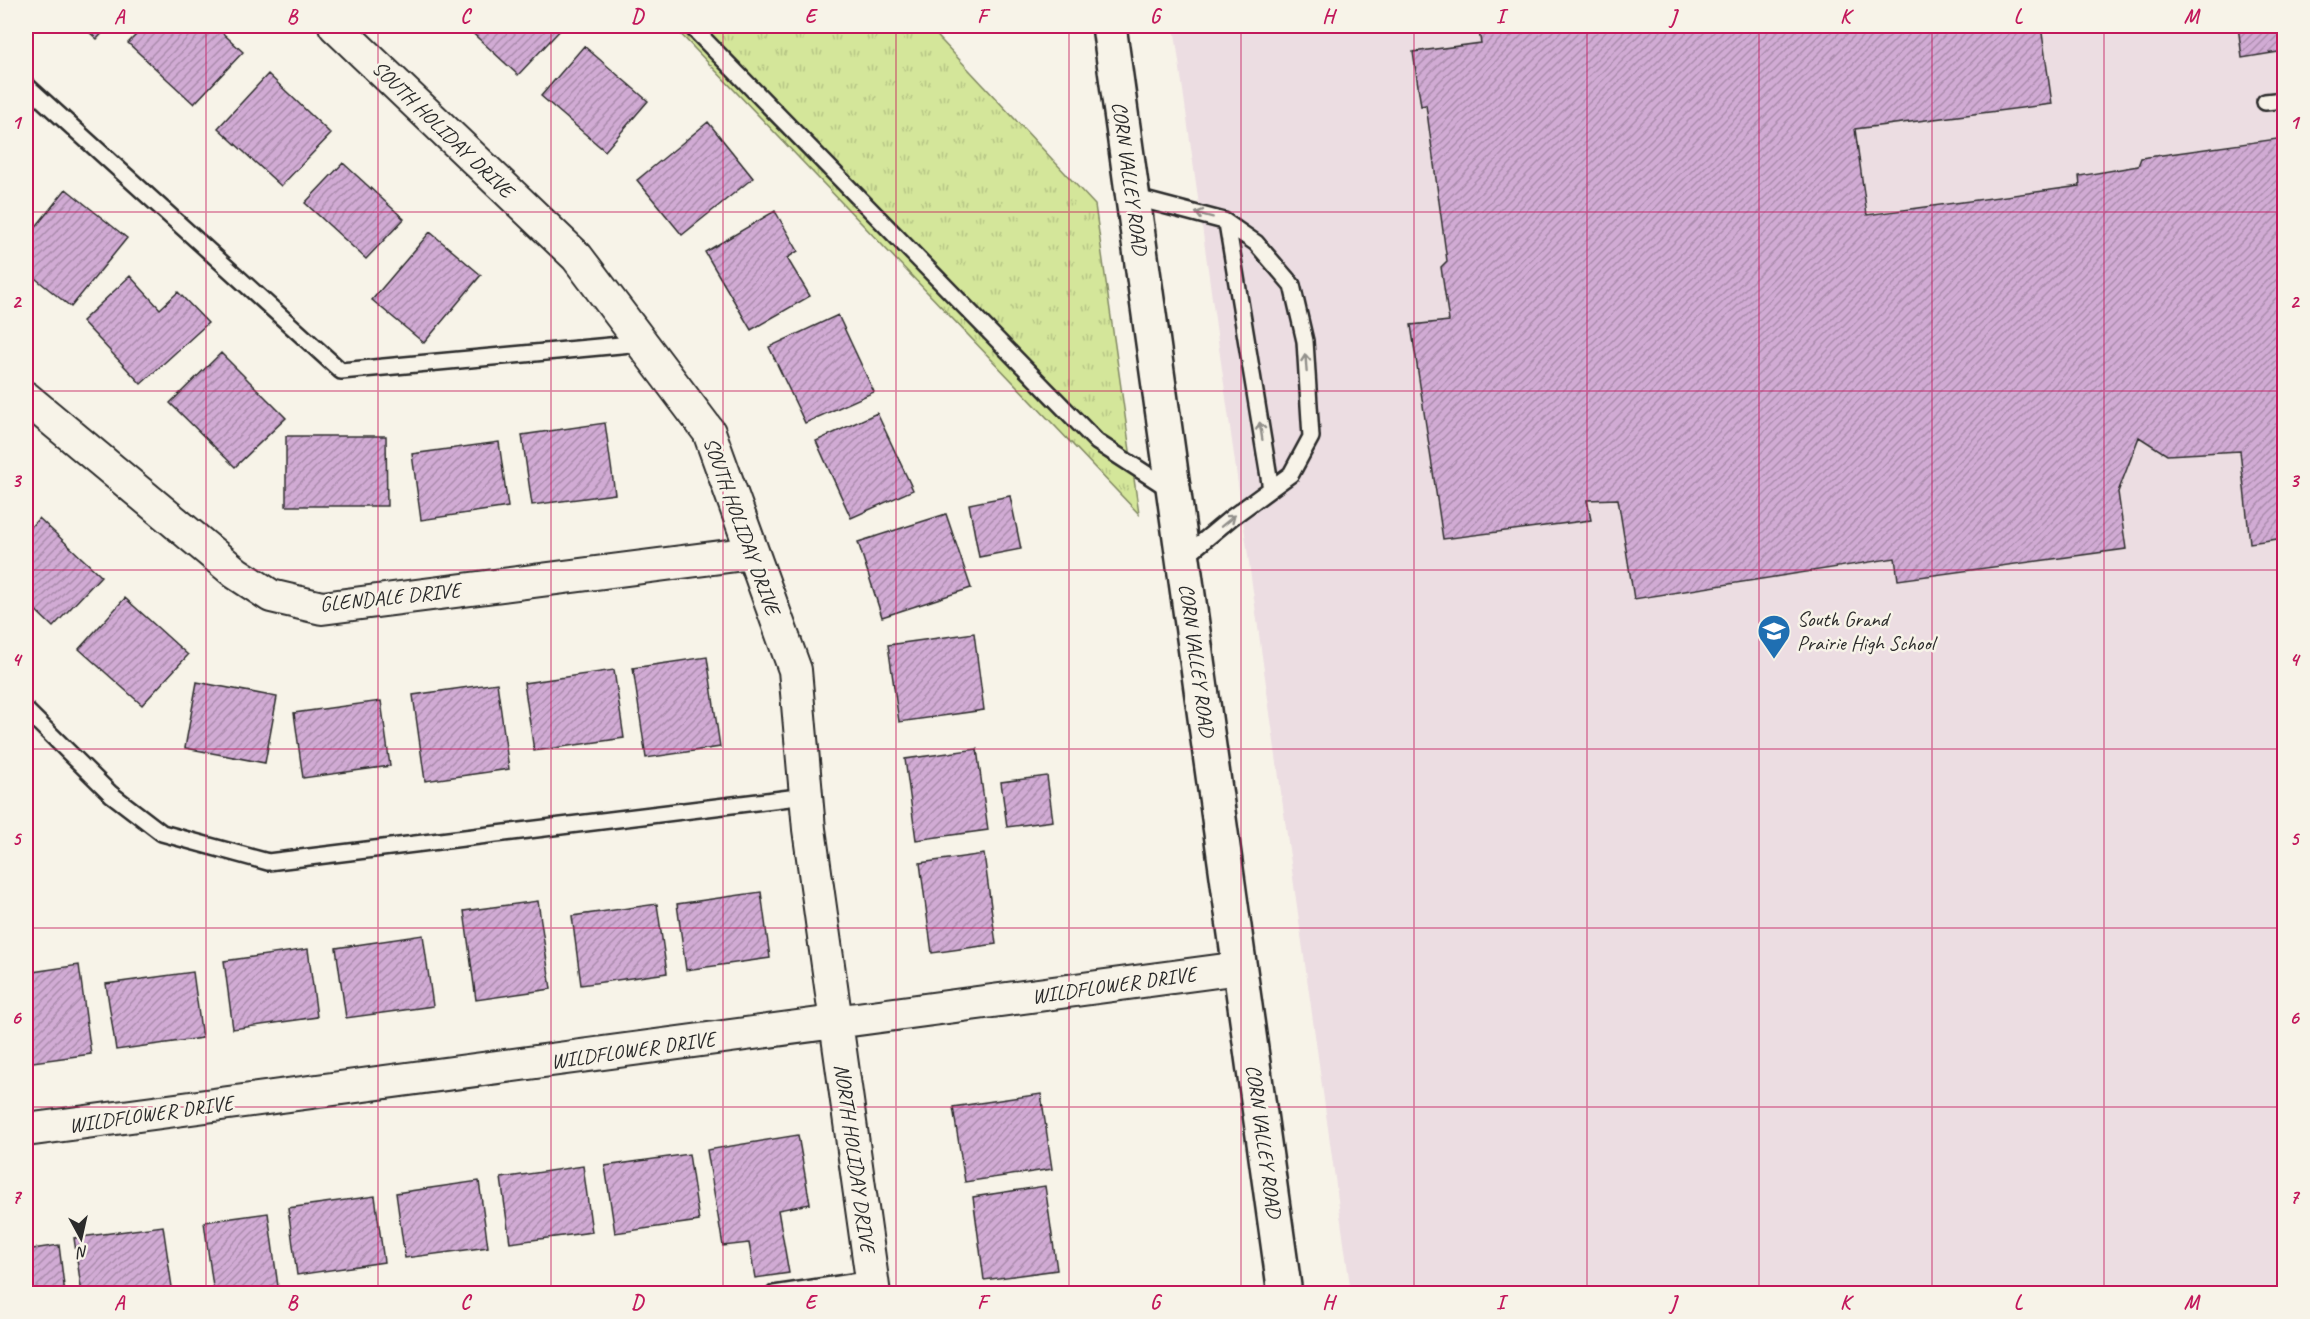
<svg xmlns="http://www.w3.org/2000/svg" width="2310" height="1319" font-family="Caveat,sans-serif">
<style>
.built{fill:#ecdde2}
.grass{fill:url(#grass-tufts);stroke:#808862;stroke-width:1.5}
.building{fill:url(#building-hatch);stroke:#2b2b2b;stroke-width:1.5}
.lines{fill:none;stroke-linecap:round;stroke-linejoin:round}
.lane-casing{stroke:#2b2b2b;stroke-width:20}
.street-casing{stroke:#2b2b2b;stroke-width:36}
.secondary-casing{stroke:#2b2b2b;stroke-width:38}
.lane{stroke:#f7f3e8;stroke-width:15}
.street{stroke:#f7f3e8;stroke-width:32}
.secondary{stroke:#f7f3e8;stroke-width:33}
.oneway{stroke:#918f8a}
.grid{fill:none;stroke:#c2185b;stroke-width:1.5;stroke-opacity:0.55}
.labels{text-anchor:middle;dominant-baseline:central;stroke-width:5;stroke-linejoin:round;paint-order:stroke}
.street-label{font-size:21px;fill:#2b2b2b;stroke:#f7f3e8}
.poi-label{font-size:21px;fill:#2b2b2b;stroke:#f7f3e8;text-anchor:start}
.neatline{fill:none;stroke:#c2185b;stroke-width:2}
.grid-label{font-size:20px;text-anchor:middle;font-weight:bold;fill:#c2185b}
</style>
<defs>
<pattern id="grass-tufts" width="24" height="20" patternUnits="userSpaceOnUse" patternTransform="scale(1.5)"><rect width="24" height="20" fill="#d4e69a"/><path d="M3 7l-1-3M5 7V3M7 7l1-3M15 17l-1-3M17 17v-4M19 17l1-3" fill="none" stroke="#b6c585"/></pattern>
<pattern id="building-hatch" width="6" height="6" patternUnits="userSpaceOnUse" patternTransform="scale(1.5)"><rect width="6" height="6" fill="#d1abd4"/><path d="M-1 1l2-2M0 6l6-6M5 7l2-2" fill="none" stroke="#aa8bac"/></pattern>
</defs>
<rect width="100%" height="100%" fill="#f7f3e8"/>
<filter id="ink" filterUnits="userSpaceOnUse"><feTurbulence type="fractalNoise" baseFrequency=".0167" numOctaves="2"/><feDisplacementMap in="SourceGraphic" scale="12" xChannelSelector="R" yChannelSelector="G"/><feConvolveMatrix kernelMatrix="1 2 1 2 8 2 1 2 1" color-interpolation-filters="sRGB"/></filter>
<g filter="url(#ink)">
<path class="built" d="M1174 26H2284V1293H1351Z"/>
<path class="grass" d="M673 26H928L1095 205 1139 514Z"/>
<path class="building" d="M82 26H109L97 39Z
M145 26H215L243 52 194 104 128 43Z
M465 26H564L518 75Z
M1478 26H2041L2052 104 1855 129 1867 215 2080 186 2079 176 2138 166 2141 158 2284 138V538L2250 543 2240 451 2167 455 2139 437 2118 492 2126 549 1898 580 1895 558 1634 599 1618 499 1587 500 1591 520 1443 539 1411 325 1449 321 1441 267 1447 261 1426 105 1421 106 1413 52 1481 43Z
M2238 26H2284V51L2242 58Z
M584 46 648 101 605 151 541 96Z
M268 74 331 134 281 186 218 128Z
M708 122 753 178 682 235 637 180Z
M343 163 404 219 366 259 305 203Z
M66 189 127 238 71 307 26 271V239Z
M775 211 798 251 787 258 810 296 751 330 705 252Z
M430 232 481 275 424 343 372 300Z
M130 276 160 309 178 292 208 323 141 384 82 321Z
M838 315 874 392 805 423 769 347Z
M221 353 286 418 235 467 170 403Z
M877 413 913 490 851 518 816 441Z
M605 423 615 494 532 505 522 435Z
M286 436H386L387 506H286Z
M499 442 508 507 421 520 412 454Z
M1010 496 1021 549 979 557 969 504Z
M946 514 971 588 882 617 858 542Z
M39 518 101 576 53 627 26 601V532Z
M125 598 188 655 142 705 79 649Z
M974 633 984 710 899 722 888 645Z
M707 657 720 747 646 758 633 668Z
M614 670 624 738 534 751 524 683Z
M197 682 277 697 265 763 185 748Z
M497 683 509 769 425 781 413 695Z
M381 701 390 766 303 778 294 713Z
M977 749 988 830 916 840 905 759Z
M1047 776 1053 821 1007 827 1001 782Z
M984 854 996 944 932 953 920 863Z
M761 892 770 958 686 970 677 904Z
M538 901 551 989 476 1000 464 911Z
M657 904 667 973 581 985 572 916Z
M423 935 433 1006 346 1018 336 948Z
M308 949 317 1017 233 1029 224 961Z
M79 965 91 1054 26 1063V973Z
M193 972 202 1038 116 1050 106 984Z
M1041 1094 1052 1169 965 1182 953 1107Z
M798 1135 810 1204 778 1210 789 1273 755 1278 749 1243 723 1246 707 1150Z
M689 1154 699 1221 615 1233 605 1166Z
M583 1166 592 1232 510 1243 501 1178Z
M479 1181 488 1247 405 1258 396 1193Z
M1045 1186 1057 1270 984 1280 973 1197Z
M375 1196 384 1262 297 1275 288 1208Z
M268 1213 279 1294H214L204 1222Z
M163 1226 173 1294H82L74 1238Z
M59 1245 65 1294H26V1250Z"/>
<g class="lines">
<g class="lane-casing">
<path id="lane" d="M691 26 1097 442 1171 490
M26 85 341 371 642 343
M2265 102 2284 100
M1133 197 1224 221 1256 243 1292 285 1305 341 1311 437 1291 474 1231 518 1183 558
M1227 223 1271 489
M26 710 111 794 162 833 268 862 806 796
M774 1294 872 1279"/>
</g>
<g class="street-casing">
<path id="street" d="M335 26 577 257 709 432 795 670 809 829 874 1294
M26 398 236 573 271 596 322 608 752 553
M26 1130 1240 968"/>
</g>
<g class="secondary-casing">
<path id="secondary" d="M1109 26 1285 1294"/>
</g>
<use href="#lane" class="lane"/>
<use href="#street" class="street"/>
<use href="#secondary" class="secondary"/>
</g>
<defs><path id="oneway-shaft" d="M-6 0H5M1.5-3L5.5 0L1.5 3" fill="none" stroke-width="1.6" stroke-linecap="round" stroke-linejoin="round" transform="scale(1.5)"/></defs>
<g class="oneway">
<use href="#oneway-shaft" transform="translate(1204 215) rotate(-165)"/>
<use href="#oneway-shaft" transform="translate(1306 363) rotate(-94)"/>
<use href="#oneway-shaft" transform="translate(1261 431) rotate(-99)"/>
<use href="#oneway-shaft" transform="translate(1228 521) rotate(-39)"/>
</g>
</g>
<path class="grid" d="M206 26V1294M378 26V1294M551 26V1294M723 26V1294M896 26V1294M1069 26V1294M1241 26V1294M1414 26V1294M1587 26V1294M1759 26V1294M1932 26V1294M2104 26V1294M26 212H2284M26 391H2284M26 570H2284M26 749H2284M26 928H2284M26 1107H2284"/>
<defs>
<g id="school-pin" transform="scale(1.725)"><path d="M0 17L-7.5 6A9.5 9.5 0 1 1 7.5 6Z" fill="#1f6fb2" stroke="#f7f3e8"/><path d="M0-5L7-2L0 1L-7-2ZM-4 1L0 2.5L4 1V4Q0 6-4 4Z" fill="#fff"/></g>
</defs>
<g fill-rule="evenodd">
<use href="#school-pin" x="1774" y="631"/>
</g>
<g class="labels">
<g class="street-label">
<text transform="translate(443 129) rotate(44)">SOUTH HOLIDAY DRIVE</text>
<text transform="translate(1130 178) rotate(82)">CORN VALLEY ROAD</text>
<text transform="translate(742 526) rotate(70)">SOUTH HOLIDAY DRIVE</text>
<text transform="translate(390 597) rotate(-6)">GLENDALE DRIVE</text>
<text transform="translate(1197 660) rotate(82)">CORN VALLEY ROAD</text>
<text transform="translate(1114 985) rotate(-8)">WILDFLOWER DRIVE</text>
<text transform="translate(633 1050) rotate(-8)">WILDFLOWER DRIVE</text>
<text transform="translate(151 1114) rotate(-8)">WILDFLOWER DRIVE</text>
<text transform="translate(1264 1141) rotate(82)">CORN VALLEY ROAD</text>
<text transform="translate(855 1158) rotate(82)">NORTH HOLIDAY DRIVE</text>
</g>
<g class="poi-label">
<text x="1797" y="619">South Grand<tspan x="1797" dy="24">Prairie High School</tspan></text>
</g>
</g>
<rect width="2310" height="1319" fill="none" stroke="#f7f3e8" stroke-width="66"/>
<g transform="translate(81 1238) rotate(172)" stroke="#f7f3e8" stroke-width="4.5" paint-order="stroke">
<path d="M0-4.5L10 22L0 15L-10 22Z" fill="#2b2b2b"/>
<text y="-9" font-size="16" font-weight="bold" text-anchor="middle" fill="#2b2b2b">N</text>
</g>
<rect x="33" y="33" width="2244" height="1253" class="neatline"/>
<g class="grid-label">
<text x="119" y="23">A</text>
<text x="292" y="23">B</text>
<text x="465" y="23">C</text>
<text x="637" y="23">D</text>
<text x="810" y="23">E</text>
<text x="982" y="23">F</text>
<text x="1155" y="23">G</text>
<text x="1328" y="23">H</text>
<text x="1500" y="23">I</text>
<text x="1673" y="23">J</text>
<text x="1845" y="23">K</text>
<text x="2018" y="23">L</text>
<text x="2191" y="23">M</text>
<text x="16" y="129">1</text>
<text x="2294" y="129">1</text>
<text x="16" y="308">2</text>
<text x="2294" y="308">2</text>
<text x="16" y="487">3</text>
<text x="2294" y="487">3</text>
<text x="16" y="666">4</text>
<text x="2294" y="666">4</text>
<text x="16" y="845">5</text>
<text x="2294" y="845">5</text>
<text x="16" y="1024">6</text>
<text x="2294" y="1024">6</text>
<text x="16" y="1203">7</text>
<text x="2294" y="1203">7</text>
<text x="119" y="1309">A</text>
<text x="292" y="1309">B</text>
<text x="465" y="1309">C</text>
<text x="637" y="1309">D</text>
<text x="810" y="1309">E</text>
<text x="982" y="1309">F</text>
<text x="1155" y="1309">G</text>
<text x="1328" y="1309">H</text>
<text x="1500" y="1309">I</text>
<text x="1673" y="1309">J</text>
<text x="1845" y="1309">K</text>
<text x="2018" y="1309">L</text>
<text x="2191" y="1309">M</text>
</g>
</svg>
